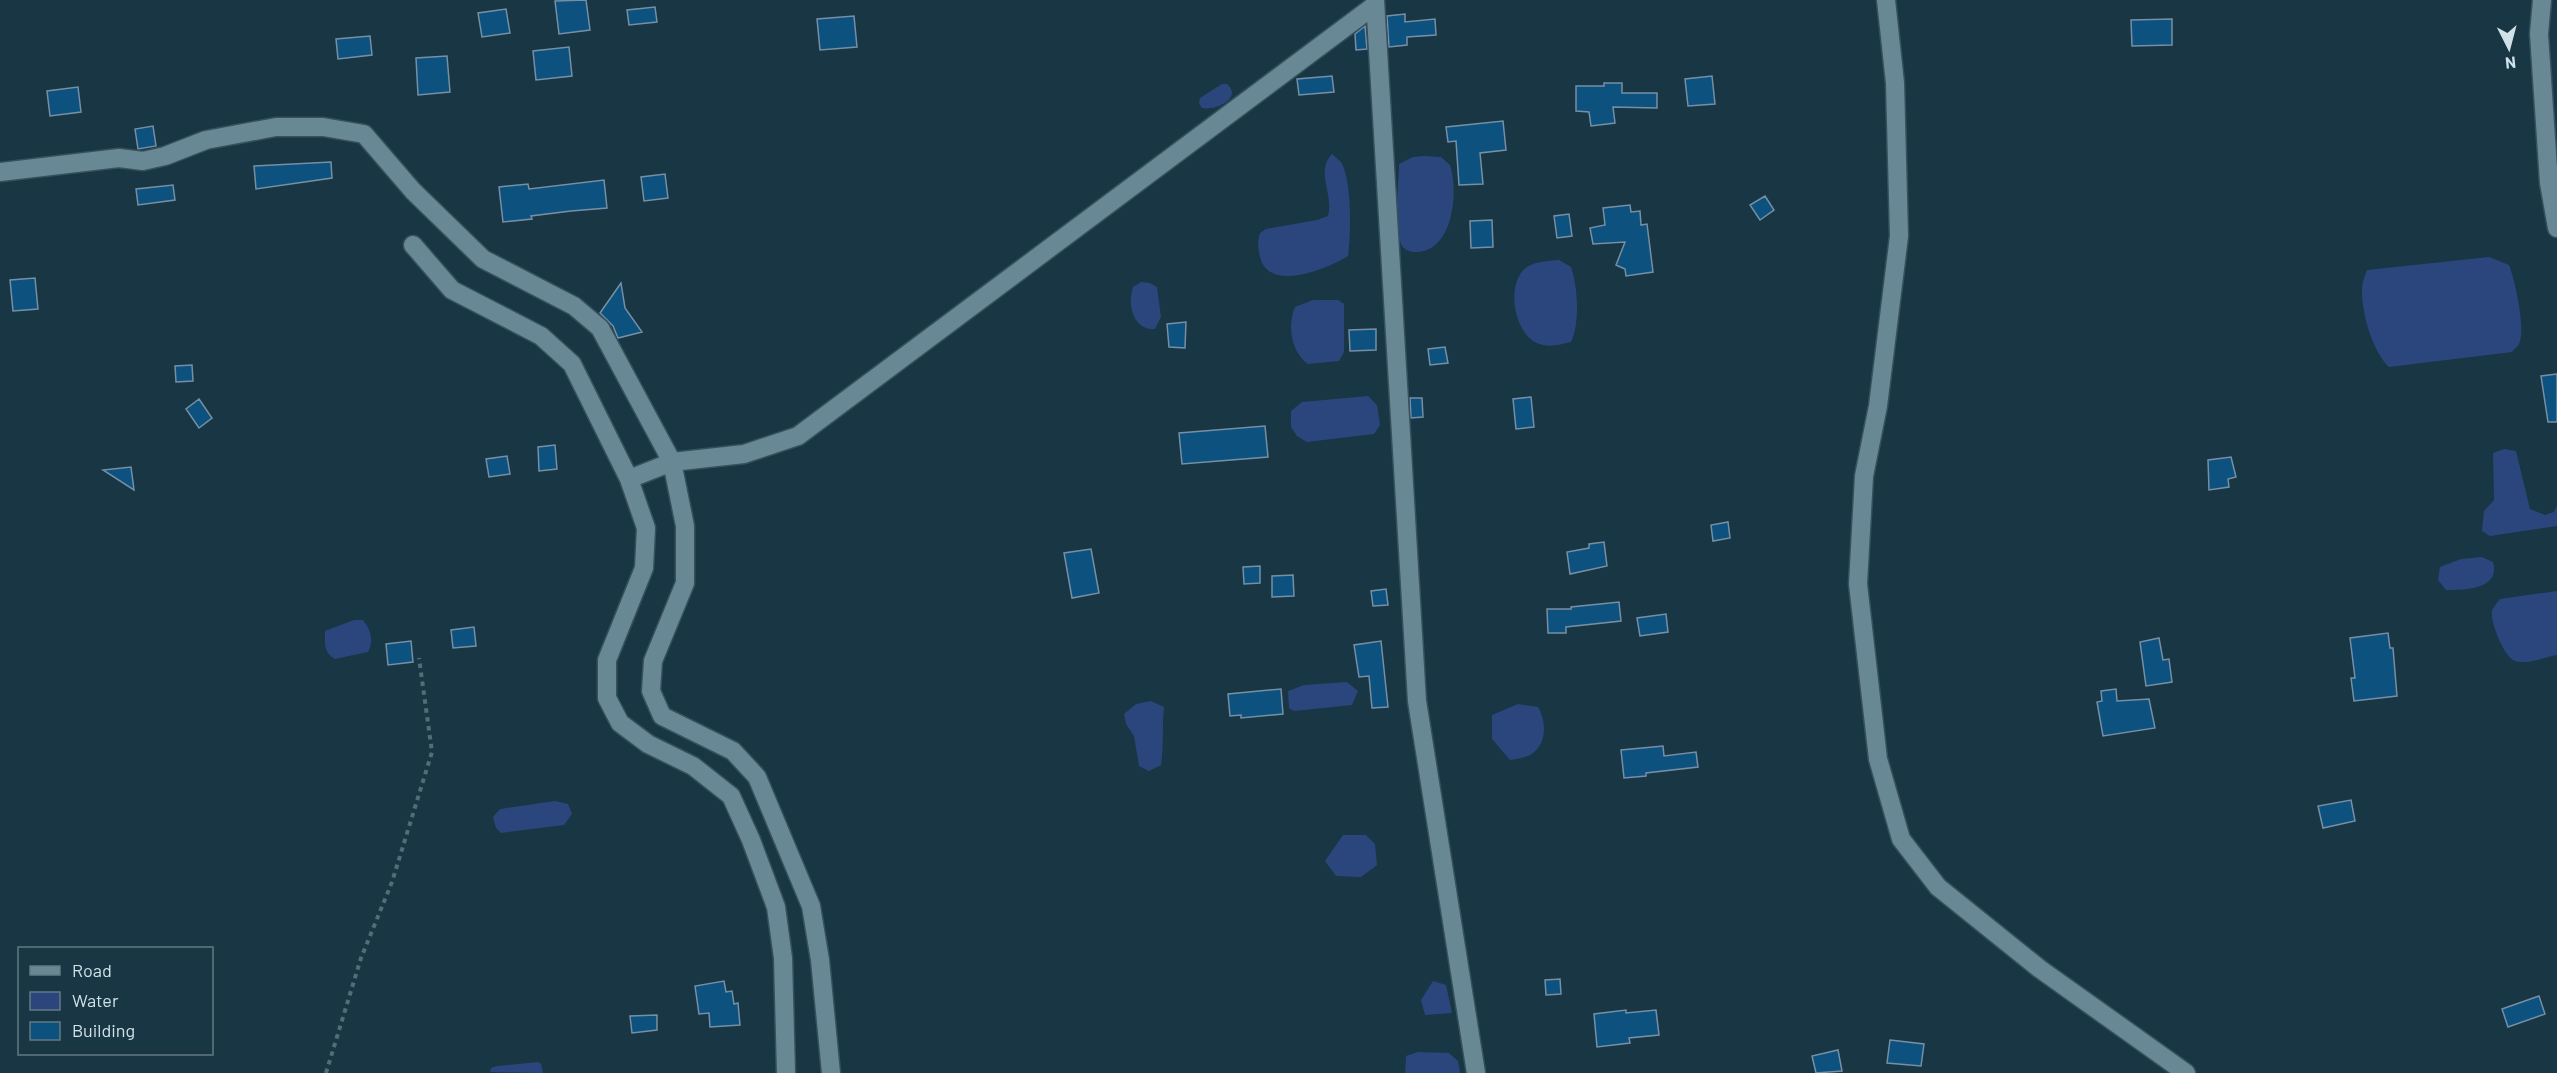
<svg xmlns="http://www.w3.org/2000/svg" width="2557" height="1073" font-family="Barlow,sans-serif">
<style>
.water{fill:#2b467d}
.building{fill:#0d517f;stroke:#778fa5;stroke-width:1.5}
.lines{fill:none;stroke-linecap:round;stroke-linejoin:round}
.minor-casing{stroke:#36515b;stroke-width:21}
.path{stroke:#536d78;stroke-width:4;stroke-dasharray:4.5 4.5;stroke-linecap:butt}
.minor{stroke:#688896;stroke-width:18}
</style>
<rect width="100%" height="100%" fill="#183643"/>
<path class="water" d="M1222 84H1227C1243 98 1216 111 1202 108L1199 103 1200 98Z
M1332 154C1336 158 1340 160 1342 164 1352 183 1351 235 1348 256 1329 268 1272 292 1261 260 1258 251 1257 242 1260 233L1266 229 1317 220 1328 216C1334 194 1315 172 1332 154Z
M1423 156 1441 157 1450 165C1459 192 1453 252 1416 252 1409 252 1404 250 1401 244 1393 226 1399 184 1399 164L1413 157Z
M2489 257 2509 265C2515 280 2525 326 2520 341 2519 346 2515 348 2512 352L2389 367C2372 351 2361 311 2362 288 2362 282 2365 276 2367 270Z
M1559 260 1571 267C1578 287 1580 323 1571 342 1562 344 1552 347 1543 345 1514 340 1504 283 1527 267 1536 261 1549 261 1559 260Z
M1141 282 1150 283 1157 287 1161 317 1155 329C1133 330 1127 305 1133 287Z
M1313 300H1338L1344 304V352L1339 361 1308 364C1291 352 1287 326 1295 307Z
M1368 396 1377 405 1380 425 1374 434 1307 442 1297 436 1291 427V411L1302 402Z
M2504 449 2516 451 2530 509 2545 515 2554 512 2557 505V526L2490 536 2482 531 2484 511 2494 500 2493 453Z
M2482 557 2493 562C2501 589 2465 590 2446 590L2438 580 2440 567 2461 559Z
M2557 591V655C2545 657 2526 665 2515 661 2504 657 2490 622 2492 611 2493 607 2498 602 2500 599Z
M354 620H363C371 630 374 641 368 652L335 659C323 652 325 643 325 631Z
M1347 682 1358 691 1352 705 1294 711 1289 708 1288 691 1304 685Z
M1151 701 1164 707C1162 726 1164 745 1161 765L1149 771 1139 766 1134 736 1126 724 1124 714 1136 704Z
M1518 704 1538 707C1547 722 1547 745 1530 755 1525 758 1516 759 1510 760L1492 739V715Z
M555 801 568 804 572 814 564 825 501 833 496 828 493 817 500 809Z
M1343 835H1366L1375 844 1377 865 1361 877 1336 876 1325 861Z
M1433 981 1446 985 1452 1013 1425 1015 1421 1000Z
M1418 1052 1449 1053 1458 1061 1460 1073H1405L1406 1056Z
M538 1062 541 1064 543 1073 490 1072 491 1068 497 1066Z"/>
<path class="building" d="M586 0 590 30 559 34 555 1Z
M655 7 657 22 629 25 627 10Z
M506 9 510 33 482 37 478 13Z
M1405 14V22L1435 19 1436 35 1407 37V45L1389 47 1387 16Z
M854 16 857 47 820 50 817 19Z
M2172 19V45L2132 46 2131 20Z
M1365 26 1367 49 1356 50 1355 34Z
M370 36 372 55 338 59 336 39Z
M569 47 572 76 536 80 533 51Z
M447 56 450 92 418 95 416 58Z
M1332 76 1334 92 1299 95 1297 79Z
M1712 76 1715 104 1688 106 1685 79Z
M1604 83H1622V93H1657V108L1613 107 1615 123 1591 126 1589 112 1576 111V86H1604Z
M78 87 81 112 50 116 47 91Z
M1503 121 1506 150 1480 153 1483 184 1459 185 1456 141 1448 142 1446 127Z
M153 126 156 146 138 149 135 129Z
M331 162 332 178 256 189 254 166Z
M665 174 668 198 644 201 641 177Z
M604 180 607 208 571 211 531 216 532 219 503 222 499 187 528 184 529 189Z
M173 185 175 200 138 205 136 189Z
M1765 196 1774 210 1760 220 1750 205Z
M1630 205 1631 212 1640 211 1641 225 1647 224 1653 272 1626 276 1625 269 1616 265 1625 242 1593 244 1590 228 1605 225 1603 208Z
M1569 214 1572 236 1557 238 1554 216Z
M1492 220 1493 247 1471 248 1470 221Z
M35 278 38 309 13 311 10 280Z
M621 283 625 308 642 332 618 338 613 326 600 313Z
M1186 322 1185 348 1169 347 1167 324Z
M1376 329V350L1350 351 1349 330Z
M1445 347 1448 363 1430 365 1428 349Z
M192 365 193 381 176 382 175 366Z
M2557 374V422H2548L2541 376Z
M1531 397 1534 427 1516 429 1513 399Z
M1410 398H1422L1423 417 1411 418Z
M199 399 212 418 199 428 186 409Z
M1265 426 1268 457 1182 464 1179 433Z
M555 445 557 469 539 471 538 447Z
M507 456 510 474 489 477 486 459Z
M2231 457 2236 477 2228 479 2229 487 2209 490 2208 460Z
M131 467 134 490 103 470Z
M1728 522 1730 538 1713 541 1711 525Z
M1604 542 1607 566 1570 574 1567 552 1589 548V544Z
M1091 549 1099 593 1072 598 1064 553Z
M1260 566V583L1244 584 1243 567Z
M1293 575 1294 596 1272 597V576Z
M1386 589 1388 605 1373 606 1371 591Z
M1619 602 1621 621 1566 627V633H1548L1547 609H1571V607Z
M1666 614 1668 632 1640 636 1637 618Z
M474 627 476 646 453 648 451 630Z
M2388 633 2390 648H2393L2397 696 2354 701 2351 678H2355L2350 638Z
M2159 638 2163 660 2169 659 2172 682 2146 686 2140 642Z
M411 641 413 662 388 665 386 644Z
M1381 641 1388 707 1372 708 1369 676 1359 677 1354 645Z
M1281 689 1283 714 1241 718V715L1230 716 1228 694Z
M2116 689 2117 701 2149 699 2155 728 2103 736 2097 702 2102 701 2101 691Z
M1663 746 1664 756 1696 752 1698 767 1646 773V776L1624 778 1621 750Z
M2351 800 2355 821 2323 828 2318 806Z
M1560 979 1561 994 1546 995 1545 980Z
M724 981 726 992 732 991 734 1004 738 1003 740 1025 710 1027 709 1013 699 1014 695 986Z
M2539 996 2545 1014 2508 1027 2502 1009Z
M1626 1010V1013L1656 1010 1659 1035 1629 1038 1630 1043 1597 1047 1594 1014Z
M657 1015V1030L632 1033 630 1016Z
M1890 1040 1924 1044 1921 1066 1887 1063Z
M1838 1050 1842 1071 1816 1073 1812 1056Z"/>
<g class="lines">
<g class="minor-casing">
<path id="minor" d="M1375 0 1417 701 1476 1073
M1886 0 1895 83 1899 236 1878 406 1864 476 1858 584 1878 759 1901 839 1938 887 2040 969 2186 1073
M2542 0 2539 34 2549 183 2557 228
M0 172 119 158 143 161 165 156 206 140 276 127H323L364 134 413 191 483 259 574 306 600 328 672 462 685 526V583L653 661 651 691 662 716 733 751 757 777 811 906 820 960 831 1073
M413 245 452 290 541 336 572 364 629 479 646 528 644 568 607 660V698L620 723 648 744 693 766 731 796 751 840 776 907 783 958 786 1073
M629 479 672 462 744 454 798 436 1375 5"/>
</g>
<path class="path" d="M326 1073 361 958 392 882 432 752 419 658"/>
<use href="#minor" class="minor"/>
</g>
<rect x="18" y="947" width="195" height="108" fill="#183643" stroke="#627a85" stroke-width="1.5"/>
<rect x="30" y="966" width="30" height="9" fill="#688896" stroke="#627a85" stroke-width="1.5"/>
<text x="72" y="977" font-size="18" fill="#d0e1e8">Road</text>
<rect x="30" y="992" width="30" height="18" fill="#2b467d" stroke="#627a85" stroke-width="1.5"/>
<text x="72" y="1007" font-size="18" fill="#d0e1e8">Water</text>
<rect x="30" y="1022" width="30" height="18" fill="#0d517f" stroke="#627a85" stroke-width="1.5"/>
<text x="72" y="1037" font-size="18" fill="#d0e1e8">Building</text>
<g transform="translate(2509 48) rotate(174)" stroke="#183643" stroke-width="4.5" paint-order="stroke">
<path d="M0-4.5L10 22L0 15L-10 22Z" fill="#d0e1e8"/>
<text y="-9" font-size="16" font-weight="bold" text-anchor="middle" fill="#d0e1e8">N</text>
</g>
</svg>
